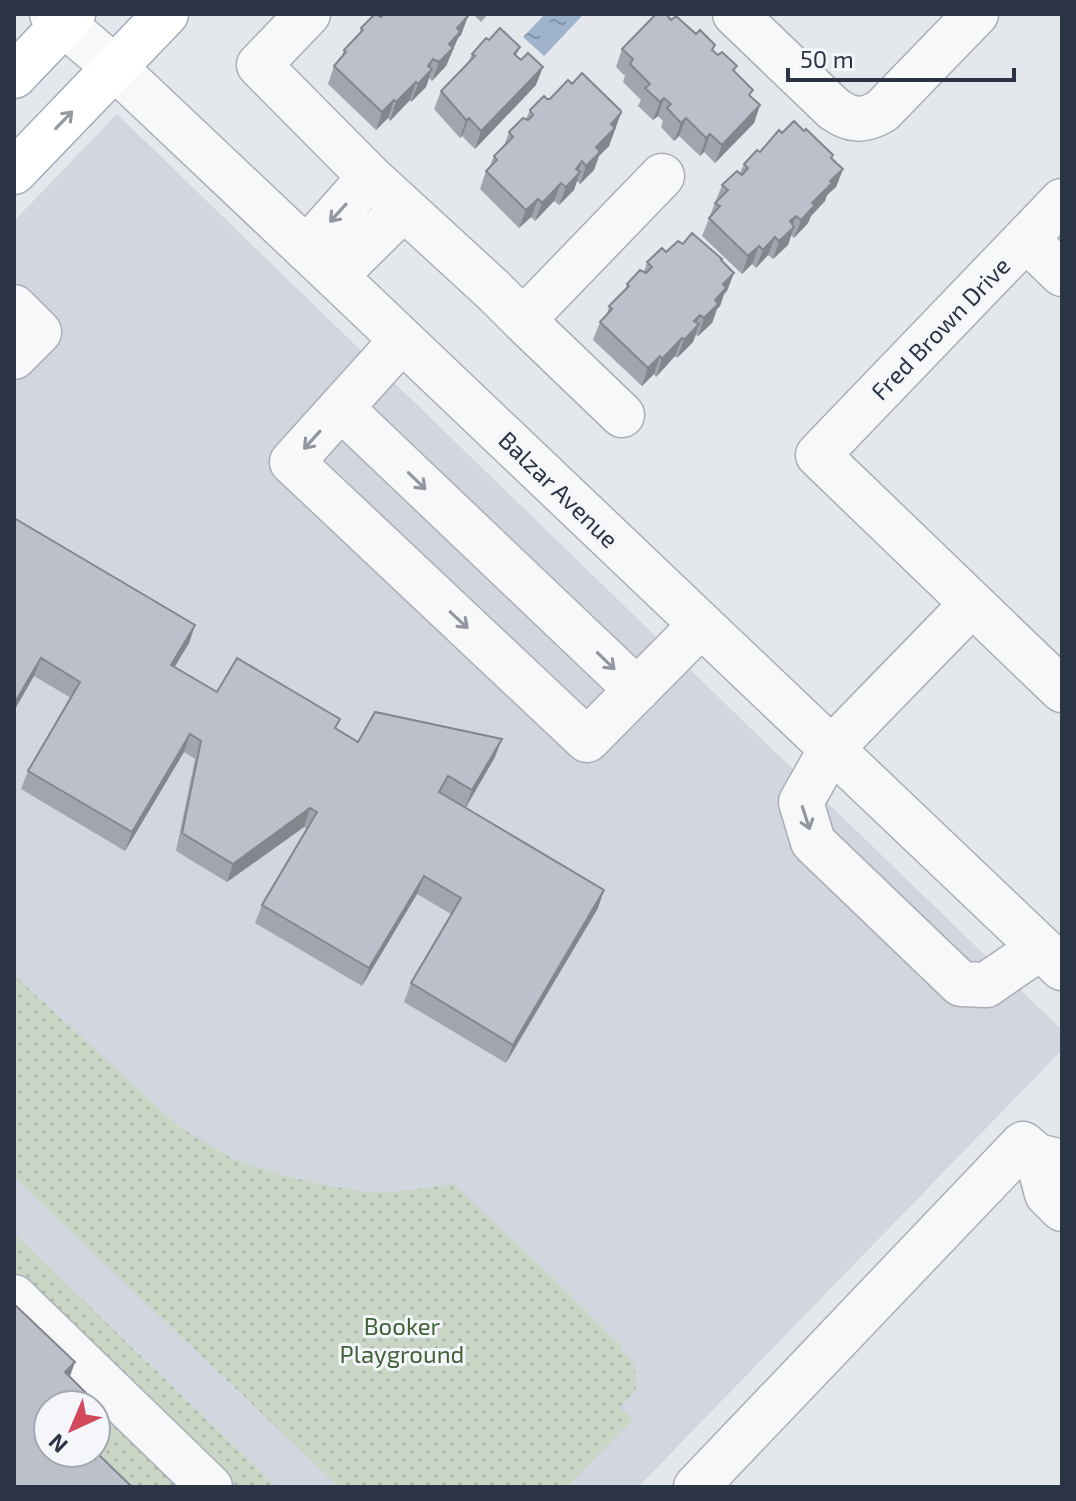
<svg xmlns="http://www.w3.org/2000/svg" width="1076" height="1501" font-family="'Exo 2',sans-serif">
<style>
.built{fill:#d2d6de}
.grass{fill:url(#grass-dots);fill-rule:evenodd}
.water{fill:url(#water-ripples)}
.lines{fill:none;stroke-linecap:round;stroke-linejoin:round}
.minor-casing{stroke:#a9aeb7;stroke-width:47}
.major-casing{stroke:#a3abb8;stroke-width:47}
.minor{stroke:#f7f8fa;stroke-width:44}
.major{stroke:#fff;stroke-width:44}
.wall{fill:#a1a5ae}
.shaded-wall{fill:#83868d}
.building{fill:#bbc0ca;stroke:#83868d;stroke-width:2}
.oneway{stroke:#959aa2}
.oneway2{stroke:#9196a0}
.labels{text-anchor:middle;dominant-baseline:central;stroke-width:6;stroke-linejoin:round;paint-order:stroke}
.street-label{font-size:24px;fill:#2b3445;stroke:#f4f6f9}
.park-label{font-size:24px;fill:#3f6138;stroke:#f4f6f9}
</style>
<defs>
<pattern id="grass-dots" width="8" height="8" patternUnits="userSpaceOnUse" patternTransform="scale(2)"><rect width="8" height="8" fill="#c9d6c5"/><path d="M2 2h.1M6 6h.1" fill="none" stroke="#adb8ab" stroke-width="1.8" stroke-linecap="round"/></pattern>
<pattern id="water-ripples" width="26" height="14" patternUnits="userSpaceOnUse" patternTransform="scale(2)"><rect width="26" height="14" fill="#9fb4cc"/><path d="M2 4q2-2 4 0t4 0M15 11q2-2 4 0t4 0" fill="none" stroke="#8293a7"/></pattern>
</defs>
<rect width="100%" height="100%" fill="#e4e7ec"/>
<path class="built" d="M117 114 1062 1030V1050L638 1487H276L14 1233V221Z"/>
<path class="grass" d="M14 975 178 1126 235 1160 281 1175 329 1186 374 1193 412 1190 453 1184 555 1280 622 1347V1351L635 1367 636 1389 620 1408 633 1419 567 1487H339L14 1177Z
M14 1233 276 1487H14ZM48 1405H96V1453H48Z"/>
<path class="water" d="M545 14H580L582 16 544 56 523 37Z"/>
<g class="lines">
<g class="minor-casing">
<path id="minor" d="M52 14 114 67 335 276 1062 968
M308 14 259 65 370 177 493 290 523 320
M735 14 834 109C851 121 863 122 882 111L976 14
M1062 201 818 455 1062 690
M1026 239 1062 274
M306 249 370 177
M335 276 403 209
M14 307 39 332 14 357
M402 340 292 462 587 740 701 625
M341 408 637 690
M622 415 523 320 662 176
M972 604 831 749 801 802 813 842 961 984 986 985 1040 948
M1062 1162 1037 1156 1047 1194 1062 1209
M14 1297 210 1487
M696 1487 1023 1144 1037 1156"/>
</g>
<g class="major-casing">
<path id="major" d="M14 76 73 14
M14 172 166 14"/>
</g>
<use href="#minor" class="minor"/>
<use href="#major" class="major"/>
</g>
<path class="wall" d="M379 14H466L468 16 461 35 458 38 446 66 432 81 429 78 426 87 411 102 410 100 390 121 388 118 376 130 328 84 334 66 341 58 344 50 359 35 361 28 378 16Z
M473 14H488L481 22Z
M671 20 713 51 734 72 751 97 760 105 754 123 715 163 704 152 700 156 679 136 674 141 661 127 663 121 658 116 653 120 638 106 641 100 623 82 625 76 616 67 622 49Z
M489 40 520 47 516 56 536 85 475 149 462 136 460 138 434 109 441 91 469 61 472 54Z
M572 84 621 113 609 146 599 156 594 170 580 184 577 181 574 190 559 205 554 201 535 221 531 217 519 228 480 189 486 171 489 168 494 156 504 146 509 132 526 119 530 110Z
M804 131 833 155 832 159 843 169 836 187 827 195 825 201 811 216 808 223 794 238 791 235 788 245 773 259 768 255 756 268 752 264 742 274 702 236 722 185 740 173 744 164 760 152Z
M683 244 722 261 727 291 724 294 720 306 717 309 712 323 698 336 696 335 693 342 677 358 675 356 656 377 654 374 642 386 593 340 600 322 607 314 609 306 625 290 627 284 644 272 647 262Z
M14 518 195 625 189 643 174 667 217 692 336 729 358 742 495 757 466 808 598 908 506 1063 404 1002 411 983 451 914 417 894 362 986 255 923 262 905 307 829 304 827 227 882 176 851 195 759 184 752 125 851 21 789 28 771 71 698 34 676Z"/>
<path class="shaded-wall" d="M468 16 461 35 458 38 446 66 432 81 439 62 457 28Z
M433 59 428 73 432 69 426 87 411 102 418 84Z
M543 67 536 85 475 149 481 131Z
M416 82 410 100 390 121 396 102Z
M664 98 658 116 653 120 660 102Z
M394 100 388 118 376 130 382 112Z
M760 105 754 123 715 163 722 145Z
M621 113 609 146 599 156 594 170 580 184 586 166 596 147 611 124Z
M469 118 462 136 460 138 466 120Z
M686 118 679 136 674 141 681 123Z
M710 134 704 152 700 156 706 138Z
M582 161 577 175 580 172 574 190 559 205 566 187 576 169Z
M843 169 836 187 827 195 825 201 811 216 808 223 794 238 801 220 812 203 830 181Z
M561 183 554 201 535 221 542 203Z
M538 199 531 217 519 228 526 210Z
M796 216 791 230 794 227 788 245 773 259 779 241 790 221Z
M775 237 768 255 756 268 763 250Z
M759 246 752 264 742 274 748 256Z
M734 273 727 291 724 294 720 306 717 309 712 323 698 336 704 318 723 284Z
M700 315 694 329 699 324 693 342 677 358 684 340 694 321Z
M682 338 675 356 656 377 662 359Z
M660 356 654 374 642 386 648 368Z
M195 625 189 643 165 683 171 665Z
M41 658 34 676 14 711V704Z
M190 734 184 752 125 851 132 832Z
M502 739 495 757 465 808 472 790Z
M310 808 304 827 227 882 233 864Z
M424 876 417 894 362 986 369 968Z
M604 890 598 908 506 1063 513 1045Z
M75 1362 67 1385 65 1372Z
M105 1412 96 1436V1421Z"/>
<path class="building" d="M375 14 381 17 384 14H466L468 16 457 28 460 32 449 44 453 48 439 62 433 59 428 66 432 69 418 84 416 82 396 102 394 100 382 112 334 66 346 52 344 50 363 30 361 28Z
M656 14H666L671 20 676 16 696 34 700 30 715 45 712 50 718 55 722 52 737 66 733 70 753 90 749 95 760 105 722 145 710 134 706 138 686 118 681 123 667 108 671 104 664 98 660 102 645 88 650 84 630 64 633 59 622 49Z
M500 28 520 47 514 54 521 60 528 53 543 67 481 131 469 118 466 120 441 91 475 56 472 54 486 38 489 40Z
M582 73 621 111V113L611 124 615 128 596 147 600 152 586 166 582 161 576 169 580 172 566 187 561 183 542 203 538 199 526 210 486 171 497 160 494 156 513 137 509 132 523 118 528 120 533 115 530 110 544 96 547 99H550L568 80 572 84Z
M794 121 804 131 806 129 833 155 831 158 843 169 830 181 832 183 812 203 815 205 801 220 796 216 790 221 794 227 779 241 775 237 763 250 759 246 748 256 709 218 720 206 715 203 728 190 722 185 737 171 742 175 748 168 744 164 757 150 760 152 779 130 782 133Z
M692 233 722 259 721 260 734 273 723 284 726 288 715 300 718 304 704 318 700 315 694 321 699 324 684 340 682 338 662 359 660 356 648 368 600 322 612 309 609 306 629 286 627 284 640 270 646 273 652 267 647 262 662 248 666 252 678 241 683 244Z
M14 518 195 625 171 665 217 692 237 658 340 719 335 728 358 742 375 712 502 739 472 790 448 776 439 792 604 890 513 1045 411 983 461 898 424 876 369 968 262 905 317 812 310 808 233 864 182 833 201 741 190 734 132 832 28 771 80 682 41 658 14 704Z
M14 1304 75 1362 65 1372 105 1412 96 1421V1405H48V1453L96 1452 132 1487H14Z"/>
<defs><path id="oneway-shaft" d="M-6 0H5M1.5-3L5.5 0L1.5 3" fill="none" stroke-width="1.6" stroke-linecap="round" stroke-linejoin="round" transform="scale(2)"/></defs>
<use class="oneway" href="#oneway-shaft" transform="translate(64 120) rotate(-46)"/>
<g class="oneway2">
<use href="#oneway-shaft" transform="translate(338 213) rotate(132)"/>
<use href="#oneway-shaft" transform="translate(312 440) rotate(132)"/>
<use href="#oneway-shaft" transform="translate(417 481) rotate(44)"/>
<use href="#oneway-shaft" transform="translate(459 620) rotate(43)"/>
<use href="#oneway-shaft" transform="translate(606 661) rotate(44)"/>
<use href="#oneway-shaft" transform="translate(806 818) rotate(72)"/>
</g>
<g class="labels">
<g class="street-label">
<text transform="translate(940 328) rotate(-46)">Fred Brown Drive</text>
<text transform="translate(559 489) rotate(44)">Balzar Avenue</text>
</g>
<g class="park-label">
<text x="402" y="1325">Booker<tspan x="402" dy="28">Playground</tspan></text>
</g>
</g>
<rect width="1076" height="1501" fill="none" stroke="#2b3445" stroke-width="32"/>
<g transform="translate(72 1429) rotate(224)"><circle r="38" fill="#f4f6f9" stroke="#a4a8b1" stroke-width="2"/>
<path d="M0-6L14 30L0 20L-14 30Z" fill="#d1495b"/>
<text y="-12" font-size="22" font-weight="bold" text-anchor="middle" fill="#2b3445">N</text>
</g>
<path d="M788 68v12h226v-12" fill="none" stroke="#2b3445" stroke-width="4"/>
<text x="800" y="68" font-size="24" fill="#2b3445" stroke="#f4f6f9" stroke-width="6" paint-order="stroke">50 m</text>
</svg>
